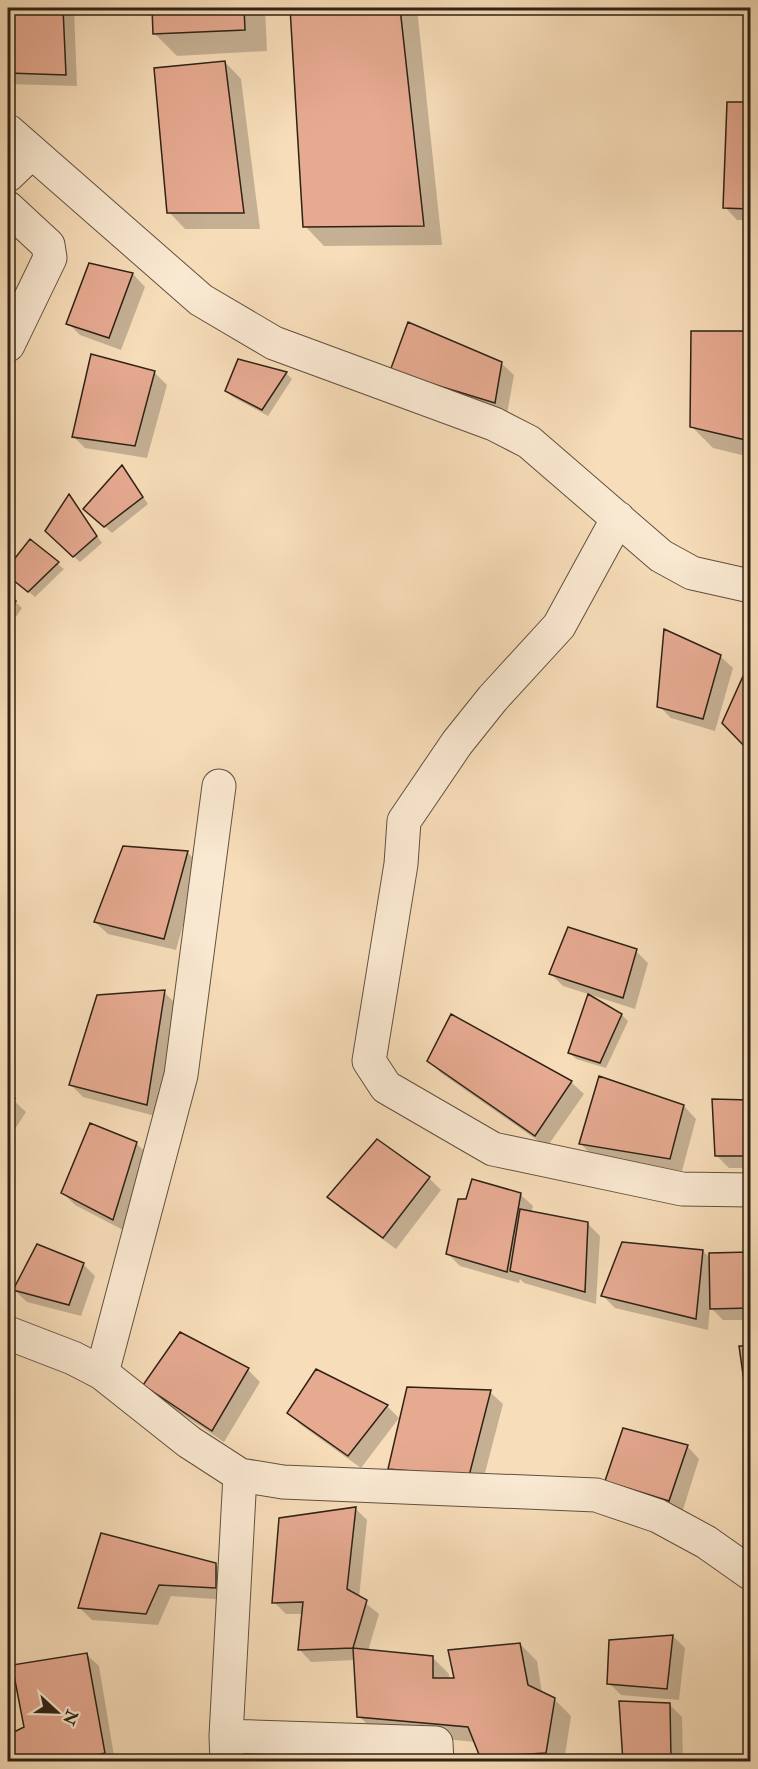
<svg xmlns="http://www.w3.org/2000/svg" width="758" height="1769" font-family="'IM FELL Double Pica',serif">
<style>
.shadow{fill:#0003}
.building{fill:#e6aa91;stroke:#2f2215;stroke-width:1.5}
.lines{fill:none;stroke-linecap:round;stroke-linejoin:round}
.minor-casing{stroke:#61513e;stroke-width:35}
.minor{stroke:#fae9d2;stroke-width:33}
</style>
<rect width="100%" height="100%" fill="#f7ddb9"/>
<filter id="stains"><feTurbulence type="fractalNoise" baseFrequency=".00333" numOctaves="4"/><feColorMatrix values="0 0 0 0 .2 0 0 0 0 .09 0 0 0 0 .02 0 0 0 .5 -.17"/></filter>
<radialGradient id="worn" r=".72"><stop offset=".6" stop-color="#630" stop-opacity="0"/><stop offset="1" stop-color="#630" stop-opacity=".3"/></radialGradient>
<path class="shadow" d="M8 8H74L77 86 8 84Z
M153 8H265L267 51 177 56 155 34Z
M291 8H417L442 245 324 246 305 226Z
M225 62 241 79 260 229H185L169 212Z
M729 103 750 104V220H737L725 207Z
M90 264 133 274 145 287 121 350 80 335 68 323Z
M693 332H750V457L713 448 691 426Z
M92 356 155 373 167 385 147 458 85 448 73 436Z
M501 363 514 375 507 414 404 383Z
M286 373 292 379 268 416 233 397 226 391Z
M122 467 148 504 112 533 91 515Z
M69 496 102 543 80 562 46 531Z
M30 541 64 569 35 597 8 574V569Z
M8 595 22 608 8 629Z
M720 656 733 668 715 731 671 718 659 706Z
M745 676 750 681V750L724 723Z
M124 848 188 853 200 865 176 950 108 934 95 922Z
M636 951 648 963 635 1009 563 986 551 974Z
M164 992 176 1004 159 1117 83 1097 71 1085Z
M588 996 622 1015 628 1021 606 1068 576 1059 570 1053Z
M429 1061 571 1082 584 1094 547 1147 441 1073Z
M8 1095 26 1112 8 1140Z
M714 1100 750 1101V1168H729L717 1156Z
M684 1106 696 1119 682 1171 593 1156 581 1144Z
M377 1141 429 1178 441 1190 396 1249 341 1209 329 1197Z
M136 1143 148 1155 125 1231 75 1205 63 1193Z
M520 1194 533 1206 531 1213 587 1223 600 1236 596 1304 524 1283 520 1279 519 1283 460 1266 448 1254Z
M703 1251 711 1259 710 1254 750 1253V1320H723L710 1307 708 1330 615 1308 603 1296Z
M83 1264 95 1276 81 1316 27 1302 14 1290Z
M180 1334 248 1370 260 1382 224 1442 157 1397 145 1385Z
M741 1347 750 1348V1398L748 1395Z
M316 1371 387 1406 399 1418 361 1468 301 1425 289 1413Z
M490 1392 503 1404 481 1488 402 1481 389 1469Z
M687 1446 699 1459 682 1513 607 1481Z
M355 1508 367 1520 359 1598 379 1614 368 1651 432 1657 449 1674V1680H456L520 1644 537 1661 542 1693 554 1699 571 1716 564 1762H487L482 1756 476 1742 376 1733 359 1716 355 1660 311 1662 299 1649 303 1614H286L274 1602Z
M215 1564 228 1576V1600L171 1596 158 1625 92 1620 80 1608Z
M673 1636 685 1648 679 1700 621 1695 609 1683Z
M86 1654 99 1666 115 1762H8V1736L26 1727Z
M670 1705 682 1717 683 1762H624Z"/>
<path class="building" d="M8 8H63L66 75 8 73Z
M152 8H244L245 30 153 34Z
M290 8H400L424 226 303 227Z
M225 61 244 213H167L154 68Z
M727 102H750V209L723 208Z
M89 263 133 273 109 338 66 324Z
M408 322 502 362 495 403 390 371Z
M691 331H750V441L690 427Z
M91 354 155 371 135 446 72 437Z
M238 359 287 372 262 410 225 391Z
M122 465 143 497 104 527 83 509Z
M69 494 97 536 73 557 45 531Z
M30 539 59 562 28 592 8 576V567Z
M8 593 16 601 8 614Z
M664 629 721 655 703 719 657 707Z
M744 674 750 679V746L747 749 722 723Z
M123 846 188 851 164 939 94 922Z
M568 927 637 949 623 998 549 974Z
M165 990 147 1105 69 1085 97 995Z
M588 994 622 1014 600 1063 568 1053Z
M451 1014 572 1081 535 1136 427 1061Z
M599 1076 684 1105 670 1159 579 1144Z
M8 1093 15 1098 8 1109Z
M712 1099 750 1100V1156H715Z
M90 1123 137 1142 113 1220 61 1193Z
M377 1139 430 1177 383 1238 327 1197Z
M472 1179 521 1193 507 1272 446 1254 458 1199H466Z
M520 1209 588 1222 585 1292 510 1271Z
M622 1242 703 1250 696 1319 601 1296Z
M37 1244 84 1263 69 1305 13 1290Z
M750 1252V1308L710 1309 709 1253Z
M180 1332 249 1368 212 1431 143 1385Z
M739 1346H750V1396H746Z
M316 1369 388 1405 348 1456 287 1413Z
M407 1387 491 1390 469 1476 388 1469Z
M623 1428 688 1445 669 1501 605 1481Z
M356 1507 347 1589 367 1600 353 1648 298 1650 303 1602 272 1603 279 1518Z
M101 1533 216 1563V1588L159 1585 146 1614 78 1608Z
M673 1635 667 1689 607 1684 609 1640Z
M520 1643 528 1685 555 1698 546 1753 480 1757 468 1727 357 1717 353 1648 433 1656V1678H454L448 1650Z
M87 1653 105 1753 73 1762H8V1735L24 1727 12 1665Z
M619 1701 670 1703 671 1758 623 1762Z"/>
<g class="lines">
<g class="minor-casing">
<path id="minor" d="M8 131 201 300 274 343 494 424 529 442 661 556 692 573 750 586
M8 175 31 153
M8 208 48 245 50 258 8 345
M618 518 559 626 493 698 457 743 404 821 401 864 369 1061 386 1087 493 1149 682 1189 750 1190
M8 1333 73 1358 102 1373 189 1442 240 1475 283 1482 596 1495 658 1516 706 1542 750 1573
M102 1373 181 1075 219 786
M226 1736 436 1743 437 1762
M227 1762 226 1736 240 1475"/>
</g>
<use href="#minor" class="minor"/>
</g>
<rect width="758" height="1769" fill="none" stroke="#f7ddb9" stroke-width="30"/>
<rect x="9" y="9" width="740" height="1751" fill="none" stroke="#2f2215" stroke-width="3"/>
<rect x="15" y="15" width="728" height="1739" fill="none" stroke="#2f2215" stroke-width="1.5"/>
<g transform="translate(57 1712) rotate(112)" stroke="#fae9d2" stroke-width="4.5" paint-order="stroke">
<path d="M0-4.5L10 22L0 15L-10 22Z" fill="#2f2215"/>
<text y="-9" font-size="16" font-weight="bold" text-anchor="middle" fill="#2f2215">N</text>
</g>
<rect width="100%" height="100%" filter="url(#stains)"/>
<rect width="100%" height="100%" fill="url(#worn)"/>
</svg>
